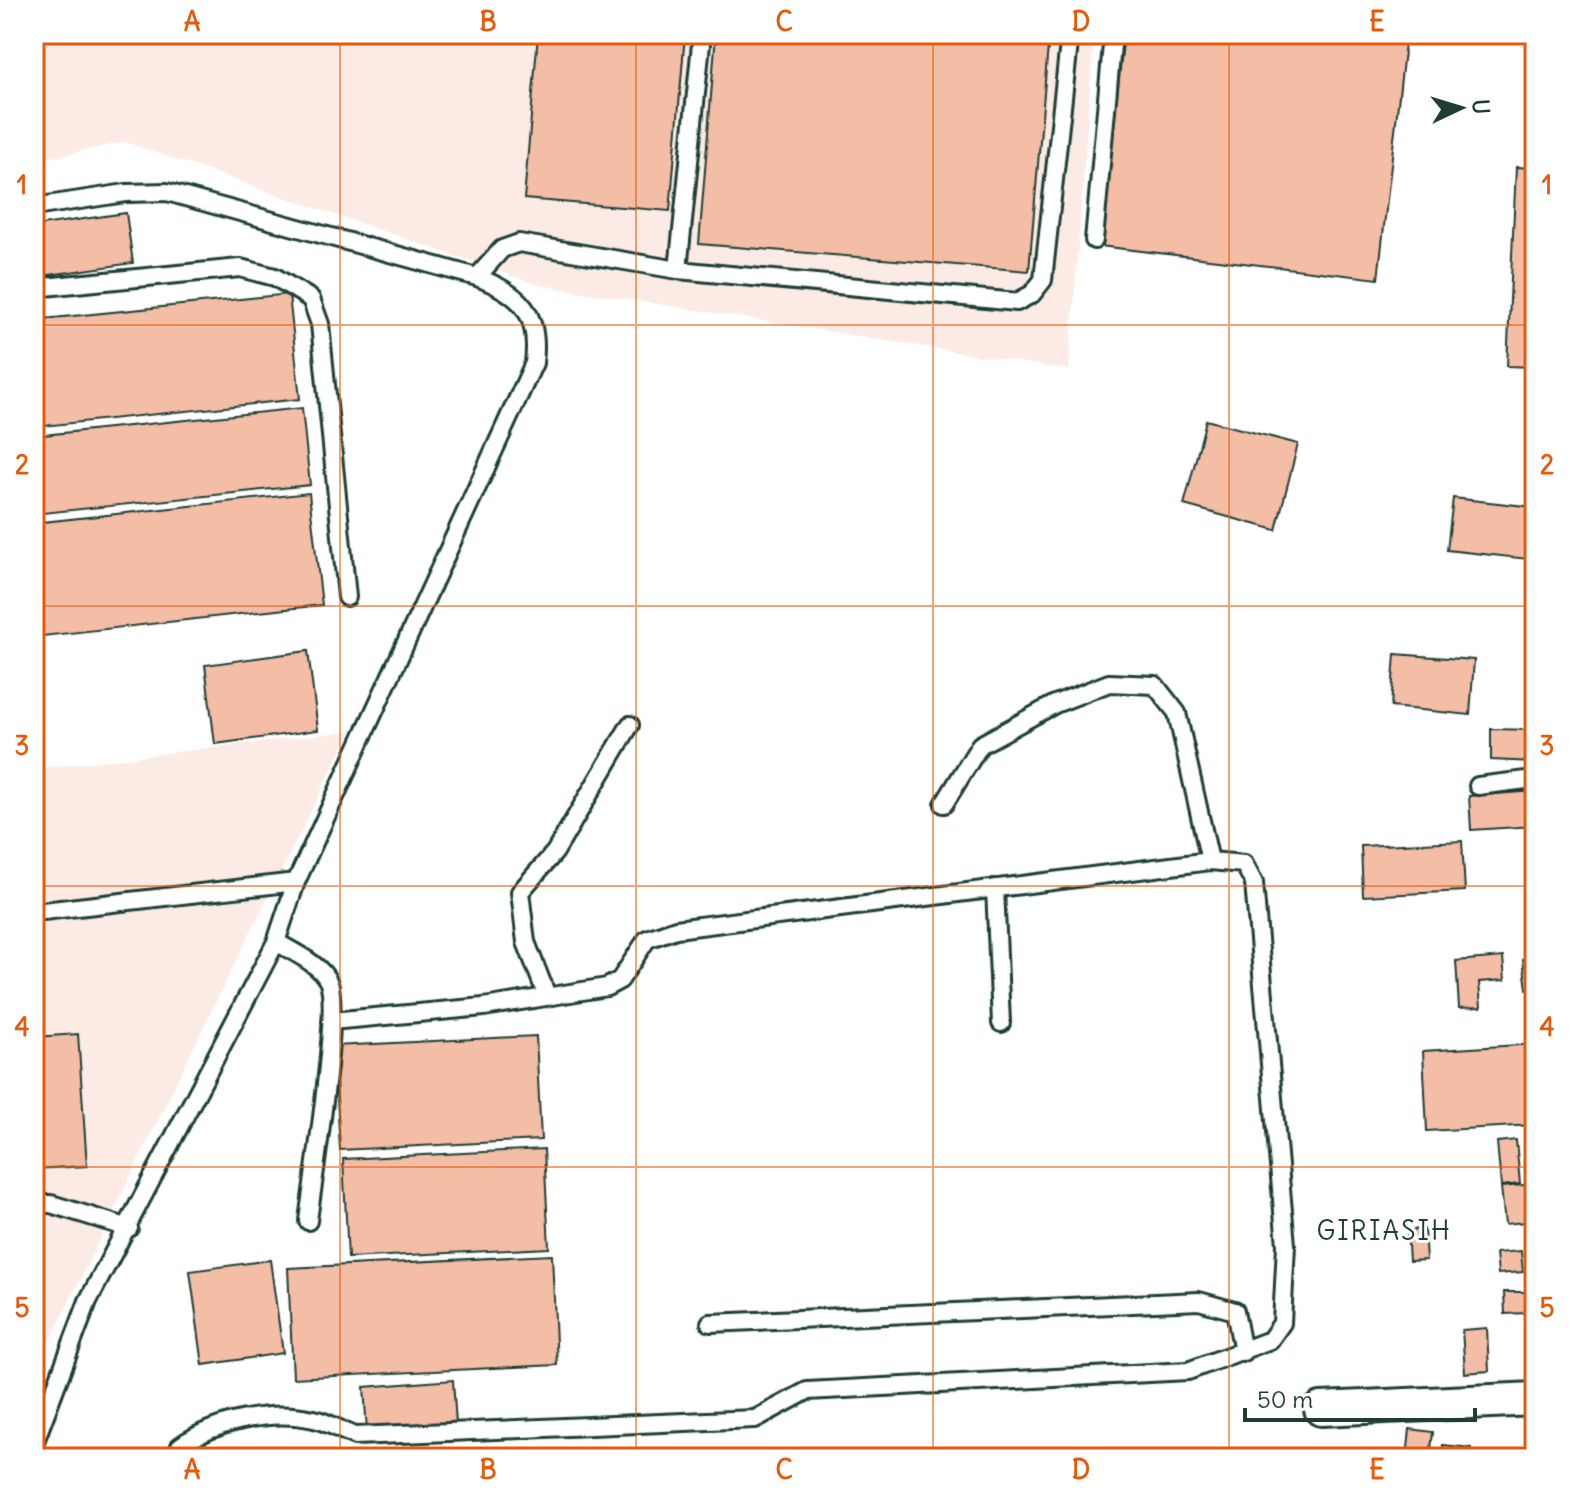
<svg xmlns="http://www.w3.org/2000/svg" width="1569" height="1492" font-family="Delius,sans-serif">
<style>
.built{fill:#fbebe4}
.building{fill:#f3bda6;stroke:#1f3d34;stroke-width:2}
.lines{fill:none;stroke-linecap:round;stroke-linejoin:round}
.lane-casing{stroke:#1f3d34;stroke-width:22}
.street-casing{stroke:#1f3d34;stroke-width:38}
.lane{stroke:#fff;stroke-width:16}
.street{stroke:#fff;stroke-width:32}
.grid{fill:none;stroke:#e8590c;stroke-width:2;stroke-opacity:0.55}
.labels{text-anchor:middle;dominant-baseline:central;stroke-width:6;stroke-linejoin:round;paint-order:stroke}
.quarter-label{font-size:26px;letter-spacing:2px;fill:#1f3d34;stroke:#fff}
.neatline{fill:none;stroke:#e8590c;stroke-width:3}
.grid-label{font-size:26px;text-anchor:middle;font-weight:bold;fill:#e8590c}
</style>
<rect width="100%" height="100%" fill="#fff"/>
<filter id="ink" filterUnits="userSpaceOnUse"><feTurbulence type="fractalNoise" baseFrequency=".0125" numOctaves="2"/><feDisplacementMap in="SourceGraphic" scale="16" xChannelSelector="R" yChannelSelector="G"/><feConvolveMatrix kernelMatrix="1 2 1 2 8 2 1 2 1" color-interpolation-filters="sRGB"/></filter>
<g filter="url(#ink)">
<path class="built" d="M34 34H1094L1069 370 539 285 125 142 34 161Z
M351 731 215 1003 34 1374V769Z"/>
<path class="building" d="M538 34H685L670 211 524 199Z
M716 34H1049L1029 271 699 244Z
M1124 34H1406L1378 279 1100 246Z
M1516 167 1535 168V367L1507 366Z
M126 213 133 263 35 277 34 226Z
M289 294 300 399 34 427V320Z
M1532 380H1535V501H1529Z
M302 408 310 485 34 514V436Z
M1206 420 1298 444 1276 530 1184 505Z
M309 493 322 605 34 637V523Z
M1453 498 1534 507 1528 559 1447 550Z
M308 651 318 730 215 744 205 665Z
M1395 654 1474 660 1470 715 1391 707Z
M1491 729 1535 730V762L1491 760Z
M1535 791V826L1471 830 1469 796Z
M1462 841 1465 891 1363 896 1361 846Z
M1503 957 1505 980 1479 982 1481 1007 1459 1008 1456 961Z
M1535 958V988L1527 989 1523 959Z
M78 1034 87 1166 34 1169V1037Z
M536 1036 541 1140 340 1150 334 1046Z
M1535 1044V1125L1427 1131 1423 1051Z
M1516 1140 1520 1184 1501 1186 1497 1142Z
M544 1149 549 1248 348 1258 343 1159Z
M1535 1184V1221L1505 1224 1501 1187Z
M1424 1229 1426 1260 1409 1261 1407 1230Z
M1521 1251 1523 1272 1498 1274 1496 1253Z
M552 1255 557 1365 293 1378 288 1268Z
M270 1260 283 1353 203 1365 190 1271Z
M1504 1292H1526L1527 1313 1505 1314Z
M1487 1328 1489 1371 1465 1373 1462 1330Z
M453 1380 456 1424 367 1432 364 1387Z
M1410 1429 1433 1432 1430 1458H1407Z
M1443 1445 1471 1448 1470 1458H1441Z
M1317 1456H1395V1458H1317Z"/>
<g class="lines">
<g class="lane-casing">
<path id="lane" d="M34 207 126 193 167 192 477 277C521 294 540 313 534 363L296 882 276 942 88 1301 34 1444
M1094 240 1113 34
M678 270 702 34
M477 277 502 249 519 243 678 270 1017 302 1032 294 1043 280 1070 34
M34 288 240 268 275 277 311 299 320 324 347 597
M1478 786 1535 779
M944 804 980 745 1055 704 1109 683 1155 685 1177 713 1210 861
M995 888 1001 1023
M34 912 296 882
M276 942C293 952 321 964 329 983 340 1013 313 1179 308 1221
M547 996 526 942 520 892 555 852 630 725
M34 1204H51L129 1228
M710 1323 1199 1301 1235 1311 1243 1352
M180 1446C216 1421 271 1409 314 1419 328 1422 342 1431 355 1436L755 1419 807 1391 1188 1371 1270 1340 1282 1323 1286 1245 1254 883 1244 864 1210 861 676 929 647 939 620 980 607 987 484 1007 331 1021"/>
</g>
<g class="street-casing">
<path id="street" d="M1321 1409 1535 1399"/>
</g>
<use href="#lane" class="lane"/>
<use href="#street" class="street"/>
</g>
</g>
<path class="grid" d="M340 34V1458M636 34V1458M933 34V1458M1229 34V1458M34 325H1535M34 606H1535M34 886H1535M34 1167H1535"/>
<g class="labels">
<g class="quarter-label">
<text x="1384" y="1230">GIRIASIH</text>
</g>
</g>
<rect width="1569" height="1492" fill="none" stroke="#fff" stroke-width="88"/>
<g transform="translate(1461 108) rotate(86)" stroke="#ffffff" stroke-width="6" paint-order="stroke">
<path d="M0-6L14 30L0 20L-14 30Z" fill="#1f3d34"/>
<text y="-12" font-size="22" font-weight="bold" text-anchor="middle" fill="#1f3d34">U</text>
</g>
<path d="M1245 1408v12h230v-12" fill="none" stroke="#1f3d34" stroke-width="4"/>
<text x="1257" y="1408" font-size="24" fill="#1f3d34" stroke="#ffffff" stroke-width="6" paint-order="stroke">50 m</text>
<rect x="44" y="44" width="1481" height="1404" class="neatline"/>
<g class="grid-label">
<text x="192" y="31">A</text>
<text x="488" y="31">B</text>
<text x="784" y="31">C</text>
<text x="1081" y="31">D</text>
<text x="1377" y="31">E</text>
<text x="22" y="194">1</text>
<text x="1547" y="194">1</text>
<text x="22" y="474">2</text>
<text x="1547" y="474">2</text>
<text x="22" y="755">3</text>
<text x="1547" y="755">3</text>
<text x="22" y="1036">4</text>
<text x="1547" y="1036">4</text>
<text x="22" y="1317">5</text>
<text x="1547" y="1317">5</text>
<text x="192" y="1479">A</text>
<text x="488" y="1479">B</text>
<text x="784" y="1479">C</text>
<text x="1081" y="1479">D</text>
<text x="1377" y="1479">E</text>
</g>
</svg>
